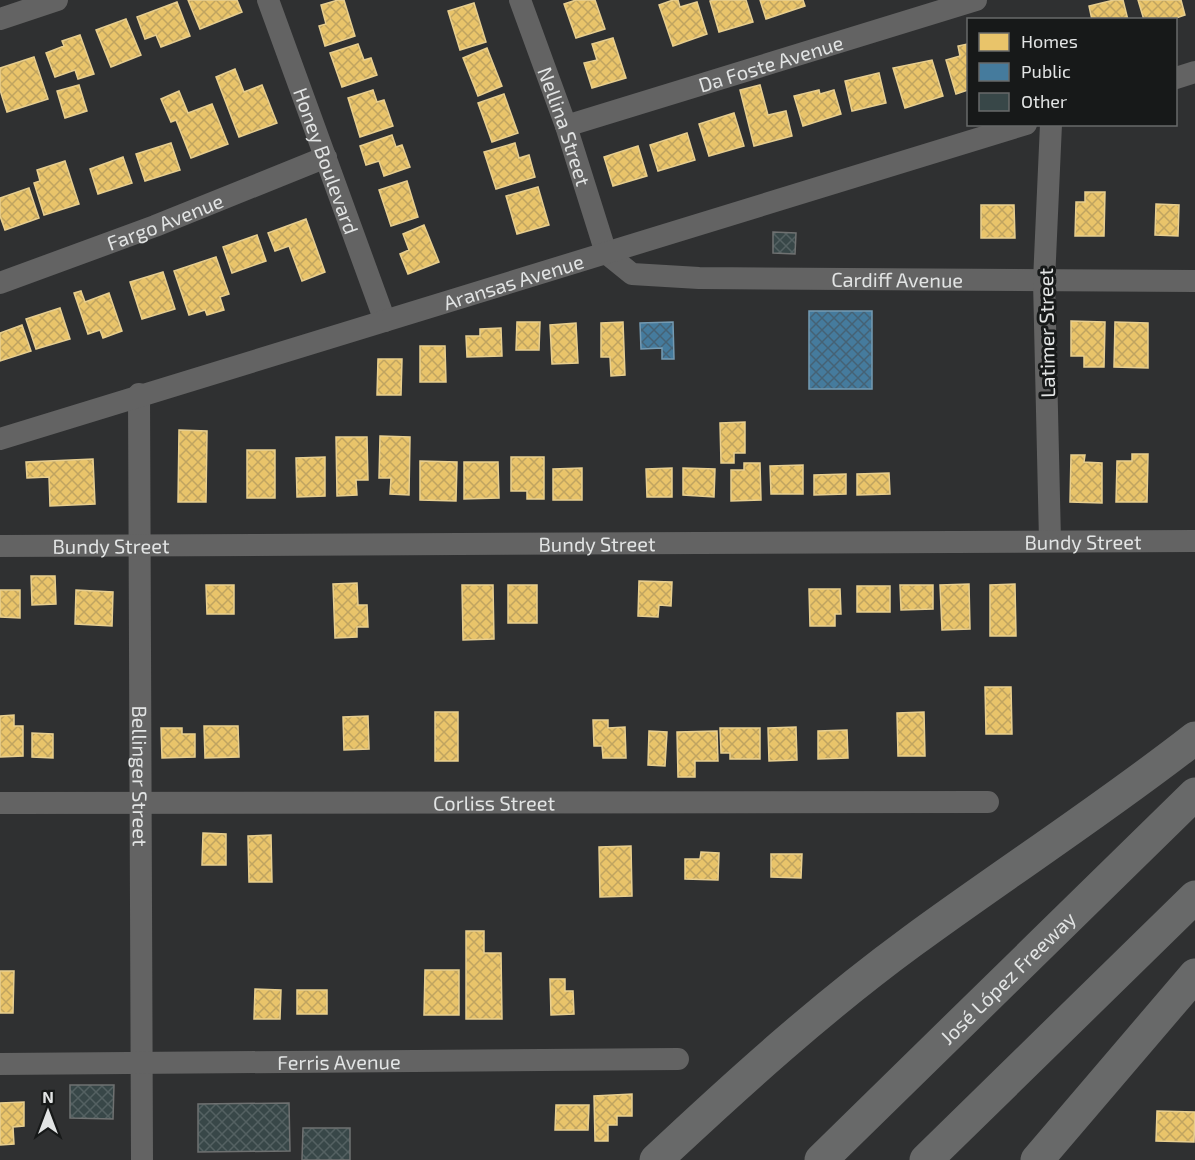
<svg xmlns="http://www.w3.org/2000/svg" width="1195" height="1160" font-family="'Exo 2',sans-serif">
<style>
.homes{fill:url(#homes-cross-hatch);stroke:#e7ce8f;stroke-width:1.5}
.public{fill:url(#public-cross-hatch);stroke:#749ab2;stroke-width:1.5}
.building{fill:url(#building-cross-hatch);stroke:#6f7171;stroke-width:1.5}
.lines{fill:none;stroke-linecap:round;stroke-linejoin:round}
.street{stroke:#636363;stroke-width:22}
.highway{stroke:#686969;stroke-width:33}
.labels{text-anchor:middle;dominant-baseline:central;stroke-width:6;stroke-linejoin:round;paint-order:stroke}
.street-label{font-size:20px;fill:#e2e4e4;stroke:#171919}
</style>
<defs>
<pattern id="homes-cross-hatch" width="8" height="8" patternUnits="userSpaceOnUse" patternTransform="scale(1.5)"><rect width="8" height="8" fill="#e9c46a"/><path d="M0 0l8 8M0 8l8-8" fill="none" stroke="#c0a460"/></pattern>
<pattern id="public-cross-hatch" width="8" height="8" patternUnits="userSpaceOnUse" patternTransform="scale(1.5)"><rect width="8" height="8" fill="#457b9d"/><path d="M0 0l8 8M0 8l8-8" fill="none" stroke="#456275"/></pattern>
<pattern id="building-cross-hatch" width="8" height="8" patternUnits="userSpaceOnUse" patternTransform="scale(1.5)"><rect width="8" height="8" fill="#384748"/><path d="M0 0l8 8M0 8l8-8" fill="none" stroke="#546162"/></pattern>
</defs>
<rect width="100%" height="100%" fill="#2f3031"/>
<path class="homes" d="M188 0H237L242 12 200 29Z
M338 0H344L355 36 325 46 319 26 326 24 321 5Z
M576 0H595L605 29 576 38 564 4Z
M673 0H678L680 7 697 2 707 34 673 46 659 5Z
M714 0H746L753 22 719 32 710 1Z
M760 0H803L805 6 766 19Z
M1114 0H1123L1128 20H1092L1089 6Z
M1138 0H1181L1185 15 1170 20H1144Z
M177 2 190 36 161 47 156 35 145 39 137 17Z
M474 3 486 42 460 50 448 11Z
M126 19 141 55 111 67 96 30Z
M80 35 94 74 78 79 75 70 55 77 46 53 64 46 62 41Z
M613 38 626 78 592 88 584 63 597 60 592 44Z
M358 44 364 60 371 58 377 75 342 87 330 53Z
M968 44V90L956 94 946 60 960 56 958 46Z
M487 48 502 86 478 96 463 58Z
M34 57 48 99 7 112 0 90V68Z
M932 60 943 96 905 108 893 68Z
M235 69 244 92 262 85 277 123 239 137 216 77Z
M879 73 886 103 852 111 845 81Z
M79 85 87 111 65 118 57 91Z
M760 85 768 115 786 111 792 136 754 146 740 90Z
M373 90 377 102 384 100 393 126 360 137 348 98Z
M819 90 820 94 834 90 841 114 803 126 794 96Z
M179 91 188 113 212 104 228 144 191 158 176 120 171 122 161 99Z
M504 94 518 133 492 142 478 103Z
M734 113 744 146 709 156 699 124Z
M687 133 695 160 658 171 650 145Z
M392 135 396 147 402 145 410 167 384 176 379 161 366 165 360 146Z
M171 143 180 170 145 181 136 154Z
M515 143 519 158 529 155 535 177 496 189 484 152Z
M638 146 647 176 613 186 604 157Z
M123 157 132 183 98 194 90 169Z
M65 161 79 204 44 215 34 183 40 181 37 170Z
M407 181 418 217 391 226 379 190Z
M538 187 549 225 517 234 506 196Z
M29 188 39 218 5 230 0 216V198Z
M1085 192H1105L1104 236H1075L1076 202H1085Z
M1156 204 1179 205 1178 236 1155 235Z
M981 205H1014L1015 238H981Z
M306 219 325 272 302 281 289 246 275 251 268 233Z
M424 225 439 262 408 274 400 254 409 250 403 234Z
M257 235 266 261 232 273 223 247Z
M216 257 229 294 220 297 224 310 207 315 205 310 189 315 174 271Z
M163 272 175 309 142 319 130 282Z
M81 291 85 302 109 293 122 331 103 338 100 330 88 334 74 293Z
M60 308 70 339 36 349 26 319Z
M1071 321 1105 322 1104 367H1084V356H1071Z
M517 322H540L539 350H516Z
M623 322 625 375 611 376 610 357H601V323Z
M1115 322 1148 323V368L1114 367Z
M576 323 578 363 552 364 550 325Z
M22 325 31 351 0 361V333Z
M501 328 502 356 467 357 466 336H480V329Z
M420 346H445L446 382H420Z
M378 359H402L401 395H377Z
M745 422V453H734V463H721L720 423Z
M179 430 207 431 206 502H178Z
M380 436 410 437 409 495 390 494 391 478H379Z
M336 437H367L368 480H356L357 495 337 496Z
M247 450H275V498H247Z
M1132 454H1148L1147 502H1116L1117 461H1132Z
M1071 455H1085L1084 462 1102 463V503L1070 502Z
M325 457V496L297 497 296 458Z
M511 457H544V499H527V491H511Z
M93 459 95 504 50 506 49 477 27 478 26 462Z
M420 461 457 462 456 501 420 500Z
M464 462H498L499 498 464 499Z
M744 463H760L761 500 731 501V470H744Z
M803 465V494H771L770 466Z
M582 468V500H553V469Z
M672 468V497H647L646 469Z
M683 468 715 469 714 497 683 495Z
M889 473 890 494 857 495V474Z
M846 474V494L814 495V475Z
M31 576H55L56 604 32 605Z
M639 581 672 582 671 606 659 605 658 617 638 616Z
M357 583 358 605H367L368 627H357V637L335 638 333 584Z
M969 584 970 629 942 630 940 585Z
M1015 584 1016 636H990V585Z
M206 585H234V614H207Z
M462 585H493L494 639 463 640Z
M508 585H537V623H508Z
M900 585H933V609L901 610Z
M857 586H890V612H857Z
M809 589H840L841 614H835V626H810Z
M0 590H20V618L0 617Z
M76 590 113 592 112 626 75 624Z
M985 687H1011L1012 734H986Z
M435 712H458V761H435Z
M924 712 925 756H898L897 713Z
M14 715V726H23V756L0 757V716Z
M368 716 369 749 344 750 343 717Z
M593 720H608V728L625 727 626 758H603L602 746H594Z
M204 726H238L239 757 205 758Z
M796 727 797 760 769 761 768 728Z
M161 728H182V734H195V757L162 758Z
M720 728H760V759H730V753H721Z
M847 730 848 758 818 759V731Z
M649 731 667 732 665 766 648 765Z
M717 731 718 761H695V777H678L677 732Z
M32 733 53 734V758L32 757Z
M203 833 226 834V865H202Z
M271 835 272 882H249L248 836Z
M631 846 632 896 600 897 599 847Z
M701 852 719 853 718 880 685 879V859H700Z
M771 854H802L801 878 771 877Z
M466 931H484V953H501L502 1019H466Z
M425 970H459V1015H424Z
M0 971H14L13 1013H0Z
M550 979H565V991H573L574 1014 551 1015Z
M255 989 281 990 280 1019H254Z
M297 990H327V1014H297Z
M632 1094V1116H617V1125H608V1141H595L594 1096Z
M24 1102V1126L13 1127 14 1144 0 1145V1103Z
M556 1105H589L588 1130H555Z
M1157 1111 1195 1112 1194 1142 1156 1141Z"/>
<path class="public" d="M809 311H872V389H809Z
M673 322 674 359H662V348L641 349 640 323Z"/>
<path class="building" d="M773 232 796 233 795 254 773 253Z
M70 1085H114L113 1119 70 1118Z
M289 1103 290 1151 198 1152V1104Z
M303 1128H350V1160H302Z"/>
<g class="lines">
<g class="street">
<path id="s1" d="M268 0 385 321"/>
<path id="s2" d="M520 0 566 126 606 253 632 274 699 278 1195 281"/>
<path d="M0 19 57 0"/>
<path d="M1176 78 1195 72"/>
<path id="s3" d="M566 126 976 0"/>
<path id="s4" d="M0 283 155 226 326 157"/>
<path id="s5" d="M139 394 142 1160"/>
<path id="s6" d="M0 439 1026 124"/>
<path d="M1050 541 1044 281 1051 124"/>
<path id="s7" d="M0 546 1195 541"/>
<path id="s8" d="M0 803 988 802"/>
<path id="s9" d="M0 1064 678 1059"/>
</g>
<g class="highway">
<path d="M656 1160C737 1084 821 1008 911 942 1005 873 1103 810 1195 738"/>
<path id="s10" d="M821 1160 1195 794"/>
<path d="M926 1160 1195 897"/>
<path d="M1037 1160 1195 975"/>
</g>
</g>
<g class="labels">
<g class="street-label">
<text stroke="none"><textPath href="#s3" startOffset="214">Da Foste Avenue</textPath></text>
<text stroke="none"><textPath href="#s2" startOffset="134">Nellina Street</textPath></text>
<text stroke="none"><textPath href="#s1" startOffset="171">Honey Boulevard</textPath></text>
<text stroke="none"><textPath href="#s4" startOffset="176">Fargo Avenue</textPath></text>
<text stroke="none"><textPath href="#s2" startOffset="566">Cardiff Avenue</textPath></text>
<text stroke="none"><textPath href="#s6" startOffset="537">Aransas Avenue</textPath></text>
<text transform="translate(1046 333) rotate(-91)">Latimer Street</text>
<text stroke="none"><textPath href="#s7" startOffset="1083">Bundy Street</textPath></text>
<text stroke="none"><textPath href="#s7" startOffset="597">Bundy Street</textPath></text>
<text stroke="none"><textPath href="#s7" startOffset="111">Bundy Street</textPath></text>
<text stroke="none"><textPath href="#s5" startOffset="382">Bellinger Street</textPath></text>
<text stroke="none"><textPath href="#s8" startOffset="494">Corliss Street</textPath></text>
<text stroke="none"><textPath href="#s10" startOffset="261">José López Freeway</textPath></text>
<text stroke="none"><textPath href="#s9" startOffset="339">Ferris Avenue</textPath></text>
</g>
</g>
<rect x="967" y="18" width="210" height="108" fill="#171919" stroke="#686a6a" stroke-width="1.5"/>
<rect x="979" y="33" width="30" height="18" fill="#e9c46a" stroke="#686a6a" stroke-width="1.5"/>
<text x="1021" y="48" font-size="18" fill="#e2e4e4">Homes</text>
<rect x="979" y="63" width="30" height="18" fill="#457b9d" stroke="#686a6a" stroke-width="1.5"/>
<text x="1021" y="78" font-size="18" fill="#e2e4e4">Public</text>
<rect x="979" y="93" width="30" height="18" fill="#384748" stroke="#686a6a" stroke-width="1.5"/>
<text x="1021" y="108" font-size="18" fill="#e2e4e4">Other</text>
<g transform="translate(48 1112)" stroke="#171919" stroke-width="4.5" paint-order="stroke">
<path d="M0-4.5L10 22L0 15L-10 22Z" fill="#e2e4e4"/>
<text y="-9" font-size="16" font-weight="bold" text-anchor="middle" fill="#e2e4e4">N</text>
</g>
</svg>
